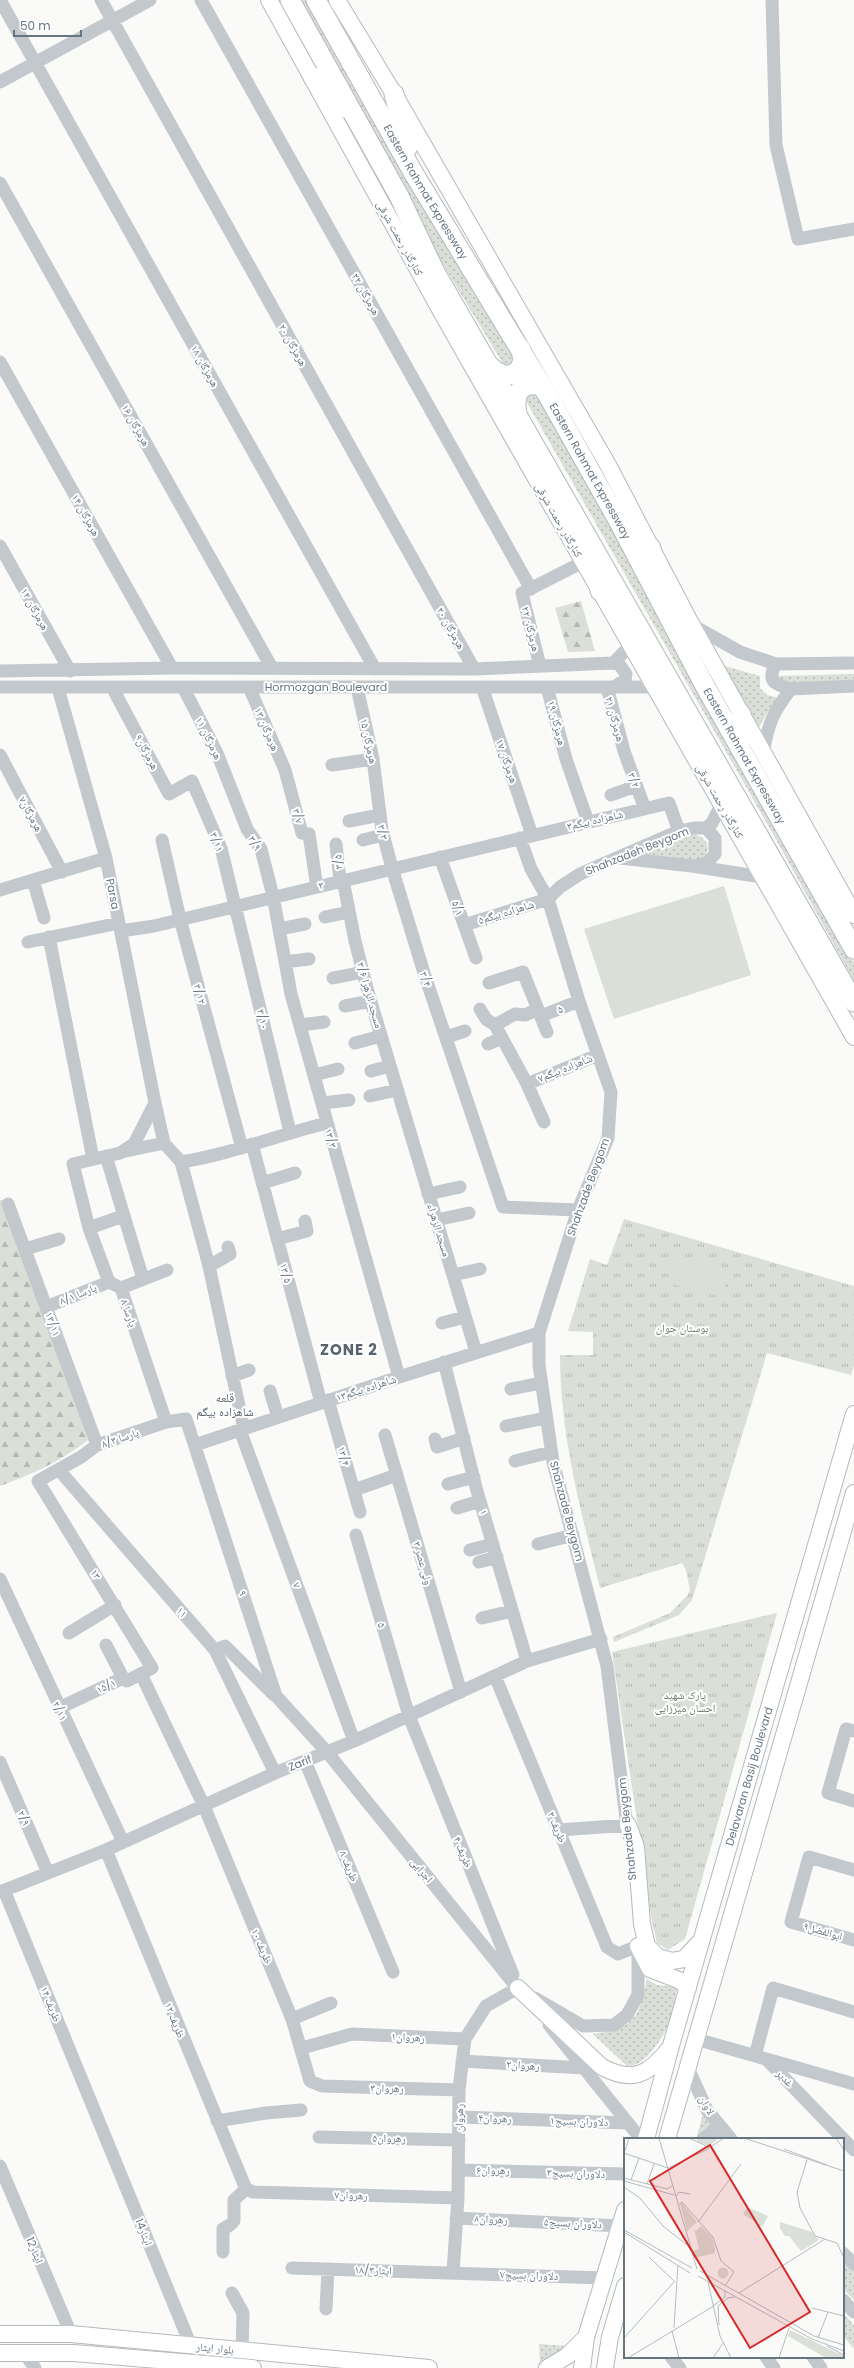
<svg xmlns="http://www.w3.org/2000/svg" width="854" height="2368" font-family="Poppins,'Noto Naskh Arabic',sans-serif">
<style>
.grass{fill:url(#grass-dots)}
.forest{fill:url(#forest-firs)}
.park{fill:url(#park-tufts)}
.garden{fill:#dadfd7}
.lines{fill:none;stroke-linecap:round;stroke-linejoin:round}
.major-casing{stroke:#b5babe;stroke-width:18}
.highway-casing{stroke:#b4b9bd;stroke-width:21}
.minor{stroke:#c3c8cc;stroke-width:13}
.major{stroke:#fff;stroke-width:16}
.highway{stroke:#fff;stroke-width:19}
.labels{text-anchor:middle;dominant-baseline:central;stroke-width:4;stroke-linejoin:round;paint-order:stroke}
.street-label{font-size:11px;fill:#657683;stroke:#fff}
.park-label{font-size:11px;fill:#687a64;stroke:#fff}
.neighbourhood-label{font-size:12px;fill:#57646e;stroke:#fff}
.district-label{font-size:15px;font-weight:bold;letter-spacing:1px;fill:#57646e;stroke:#fff}
.inset-road{fill:none;stroke:#b5bdc2;stroke-width:1}
.view{fill:#d62828;fill-opacity:0.15;stroke:#d62828;stroke-width:2}
.inset-edge{fill:none;stroke:#657683;stroke-width:2}
</style>
<defs>
<pattern id="grass-dots" width="8" height="8" patternUnits="userSpaceOnUse"><rect width="8" height="8" fill="#dadfd7"/><path d="M2 2h.1M6 6h.1" fill="none" stroke="#b4b9b4" stroke-width="1.8" stroke-linecap="round"/></pattern>
<pattern id="forest-firs" width="22" height="20" patternUnits="userSpaceOnUse"><rect width="22" height="20" fill="#dadfd7"/><path d="M5 1l3.5 6h-7zM16 11l3.5 6h-7z" fill="#b4b9b4"/></pattern>
<pattern id="park-tufts" width="24" height="20" patternUnits="userSpaceOnUse"><rect width="24" height="20" fill="#dadfd7"/><path d="M3 7l-1-3M5 7V3M7 7l1-3M15 17l-1-3M17 17v-4M19 17l1-3" fill="none" stroke="#b4b9b4"/></pattern>
</defs>
<rect width="100%" height="100%" fill="#fafaf8"/>
<path class="grass" d="M301 0H311L514 358 515 363 505 367 435 251Z
M534 391 780 827 854 962V981L773 834 525 399 527 392Z
M721 665 760 676V688L767 695 780 698 767 713 759 727Z
M854 674V682L797 684 778 680V676Z
M693 834C706 837 712 846 704 858L698 861 634 855 665 841Z
M647 1979 657 1985 678 1987C674 2000 673 2018 666 2030 659 2042 643 2068 627 2066L593 2034C635 2028 639 2018 647 1979Z
M704 2111 715 2126 700 2139H696Z
M843 2258 854 2269V2300L843 2289Z
M843 2313 854 2325V2349L843 2336Z
M539 2344 566 2346V2349L555 2358 540 2362Z"/>
<path class="forest" d="M581 601 595 651 568 652 555 608Z
M0 1200H2L88 1440C62 1461 32 1474 0 1486Z"/>
<path class="park" d="M624 1219 854 1286V1366L851 1375 767 1353 692 1600 679 1615 614 1642 613 1637 670 1613 687 1596 690 1590 686 1570 682 1563 600 1588C581 1512 560 1435 560 1355H593V1332L568 1331 590 1259 607 1265Z
M777 1613 685 1939 668 1950 657 1943 652 1922 612 1652Z"/>
<path class="garden" d="M724 886 751 975 614 1019 584 929Z
M675 1256 729 1270 722 1297 668 1283Z"/>
<g class="lines">
<g class="major-casing">
<g id="major">
<path d="M269 0 443 315 854 1037"/>
<path d="M337 0 394 94 608 465 690 622 854 915"/>
<path d="M628 1825 636 1847 642 1924 647 1946 658 1957 672 1961 684 1959 699 1943"/>
<path d="M638 1946 650 1969 681 1981 688 1988"/>
<path d="M518 1988 602 2067C632 2083 648 2075 668 2050"/>
<path id="s1" d="M646 2139 672 2042 854 1414"/>
<path d="M667 2139 854 1493"/>
<path d="M0 2334H71L429 2368"/>
<path d="M0 2353H74L253 2368"/>
<path d="M547 2368 567 2356 586 2337"/>
<path d="M582 2368 586 2337 625 2210"/>
<path d="M605 2368 610 2337 625 2286"/>
</g>
</g>
<g class="highway-casing">
<g id="highway">
<path d="M290 0 399 196 435 272 854 1002"/>
<path id="s2" d="M316 0 414 174 547 394 619 522 705 686 854 949"/>
<path d="M313 77 342 108"/>
<path d="M394 94 408 147"/>
<path d="M490 366C507 385 530 371 520 348"/>
<path d="M517 413C513 393 521 381 542 386L547 394"/>
<path d="M625 527 651 548"/>
<path d="M594 556 600 591"/>
<path d="M740 748 741 714"/>
</g>
</g>
<path class="minor" d="M0 0 375 669
M101 0 474 669
M201 0 531 589
M772 0 776 145 798 239 854 229
M0 82 150 0
M0 183 272 668
M0 362 172 668
M0 546 70 671
M692 625 740 652 776 664 854 663
M613 663 619 664 626 674 625 680 614 687
M776 664C766 681 775 685 791 689
M540 666 522 593 583 562
M0 671 172 668 474 669 613 663 630 646
M0 687H653
M112 687 169 794 192 781 221 848 290 1132
M183 687 217 753 247 829 261 849 273 896 291 994 399 1377
M249 687 285 770 302 833 309 834 316 881
M357 687 373 759 382 830 392 868 424 973 503 1207 578 1210
M482 687 532 835
M547 687 566 759 588 822
M607 687 624 751 645 809
M58 688 106 858 155 1103 134 1144 120 1153 73 1164 89 1228 109 1282 121 1288 166 1422
M763 754C768 725 772 713 791 689L854 686
M0 755 62 872
M332 765 373 759
M611 795 636 786
M349 821 380 815
M520 838 531 869 548 899 579 1001 611 1092 608 1138 578 1210 539 1333V1365L553 1462 607 1666 628 1834
M162 840 180 919 242 1148
M363 840 383 835
M336 844 340 881
M440 857 476 958
M620 858 692 866 762 877
M695 866 707 863 715 854V838L706 828
M33 880 44 918
M343 880 355 941 368 992 476 1352
M0 890 106 858
M325 917 349 912
M464 925 548 899 560 887 580 874 679 831 694 828H706L712 823 721 805
M279 929 305 924
M121 931 154 926 669 803 679 831
M49 937 93 1159
M28 942 119 923
M285 962 309 959
M333 978 363 972
M489 983 523 972 547 1032
M345 1006 371 1001
M480 1009 486 1019 495 1025
M541 1016 579 1001
M300 1025 324 1022
M446 1037 465 1031
M355 1043 381 1036
M488 1044 502 1038
M371 1071 390 1066
M314 1075 338 1069
M527 1084 495 1025 515 1014 525 1015 538 1009
M370 1096 397 1090
M155 1103 164 1143 181 1162 209 1266 244 1429
M322 1103 349 1100
M544 1122 527 1084 598 1055
M252 1144 321 1403
M126 1151 164 1143
M106 1156 143 1279
M181 1162C231 1154 278 1135 327 1123
M262 1183 295 1173
M428 1194 460 1187
M8 1204 97 1445
M436 1220 469 1213
M89 1228 123 1216
M277 1239 307 1231 305 1221
M25 1249 59 1239
M209 1266 230 1254 228 1247
M453 1275 480 1269
M121 1288 167 1270
M46 1307 109 1282
M442 1323 465 1317
M444 1362 477 1491 527 1661
M232 1376 249 1370
M511 1389 541 1383
M270 1391 278 1417
M328 1400 360 1512
M506 1426 546 1418
M240 1430 354 1741
M385 1435 461 1692
M435 1439 437 1447 464 1438
M195 1445 399 1377 539 1333
M515 1461 551 1452
M59 1470 215 1650 275 1773
M448 1484 474 1477
M354 1490 397 1475
M457 1508 480 1501
M356 1535 409 1716 513 1975
M538 1544 573 1535
M470 1550 493 1544
M479 1562 497 1557
M0 1579 123 1842
M482 1618 512 1611
M69 1633 115 1605
M106 1645 123 1678
M215 1650 225 1646 274 1695
M141 1674 204 1806 292 2019 310 2081 322 2086 459 2090
M495 1676 607 1947 618 1954 638 1946
M59 1708 123 1678 127 1681 152 1668 38 1481 81 1457 97 1445 166 1422 186 1419 276 1696 327 1752 523 1995
M854 1731 846 1729 828 1793 854 1801
M305 1761 393 1972
M0 1762 48 1873
M559 1830 628 1825
M106 1850 246 2189
M854 1870 809 1857 791 1922 854 1940
M4 1890 191 2346
M0 1892 106 1850 275 1773 354 1741 527 1661 601 1639
M535 1998 583 2026 614 2025 627 2015 638 1995V1948
M292 2019 331 2003
M549 2025 641 2139
M696 2039 854 2084
M302 2048 352 2034 465 2039
M755 2056 773 1988 854 2012
M462 2061 584 2068
M768 2061 854 2150
M688 2068 707 2110 731 2139
M459 2117 628 2123
M217 2121 266 2113 301 2110
M319 2137 459 2140
M703 2139 713 2131 729 2137
M0 2166 71 2334
M458 2170 625 2174
M246 2189 253 2192 458 2198
M456 2218 620 2226
M223 2252V2229L230 2225 234 2221V2200L246 2189
M843 2253 854 2264
M292 2268 604 2278
M453 2273 458 2198 459 2090 465 2039 486 2006 518 1988
M232 2293 243 2313 242 2351
M843 2300 854 2312
M326 2309 328 2269
M24 2353 35 2368
M671 2357 680 2368
M766 2357 774 2368
M813 2357 821 2368"/>
<use href="#major" class="major"/>
<use href="#highway" class="highway"/>
</g>
<g class="labels">
<g class="street-label">
<text stroke="none"><textPath href="#s2" startOffset="221">Eastern Rahmat Expressway</textPath></text>
<text transform="translate(400 238) rotate(61)">کنارگذر رحمت شرقی</text>
<text transform="translate(366 294) rotate(61)">هرمزگان ۲۲</text>
<text transform="translate(293 345) rotate(61)">هرمزگان ۲۰</text>
<text transform="translate(205 366) rotate(61)">هرمزگان ۱۸</text>
<text transform="translate(136 425) rotate(61)">هرمزگان ۱۶</text>
<text stroke="none"><textPath href="#s2" startOffset="545">Eastern Rahmat Expressway</textPath></text>
<text transform="translate(86 515) rotate(61)">هرمزگان ۱۴</text>
<text transform="translate(559 520) rotate(60)">کنارگذر رحمت شرقی</text>
<text transform="translate(35 609) rotate(61)">هرمزگان ۱۲</text>
<text transform="translate(451 628) rotate(61)">هرمزگان ۲۰</text>
<text transform="translate(531 629) rotate(76)">هرمزگان ۲۲</text>
<text x="326" y="687">Hormozgan Boulevard</text>
<text transform="translate(615 719) rotate(75)">هرمزگان ۲۱</text>
<text transform="translate(557 723) rotate(76)">هرمزگان ۱۹</text>
<text transform="translate(267 729) rotate(67)">هرمزگان ۱۳</text>
<text transform="translate(209 738) rotate(64)">هرمزگان ۱۱</text>
<text transform="translate(369 741) rotate(78)">هرمزگان ۱۵</text>
<text transform="translate(147 752) rotate(62)">هرمزگان۹</text>
<text stroke="none"><textPath href="#s2" startOffset="869">Eastern Rahmat Expressway</textPath></text>
<text transform="translate(507 761) rotate(71)">هرمزگان ۱۷</text>
<text transform="translate(634 780) rotate(70)">۳/۲</text>
<text transform="translate(720 801) rotate(60)">کنارگذر رحمت شرقی</text>
<text transform="translate(31 814) rotate(62)">هرمزگان۷</text>
<text transform="translate(298 816) rotate(75)">۳/۷</text>
<text transform="translate(595 820) rotate(-13)">۳شاهزاده بیگم</text>
<text transform="translate(383 832) rotate(78)">۳/۳</text>
<text transform="translate(217 842) rotate(69)">۳/۱۱</text>
<text transform="translate(255 843) rotate(60)">۳/۹</text>
<text transform="translate(637 851) rotate(-22)">Shahzadeh Beygom</text>
<text transform="translate(338 862) rotate(-96)">۳/۵</text>
<text transform="translate(321 885) rotate(-14)">۳</text>
<text transform="translate(113 894) rotate(79)">Parsa</text>
<text transform="translate(458 908) rotate(71)">۵/۱</text>
<text transform="translate(506 912) rotate(-17)">شاهزاده بیگم۵</text>
<text transform="translate(426 979) rotate(72)">۳/۴</text>
<text transform="translate(200 994) rotate(75)">۳/۱۲</text>
<text transform="translate(370 995) rotate(74)">مسجد الزهرا ۳/۶</text>
<text transform="translate(560 1009) rotate(-22)">۵</text>
<text transform="translate(263 1019) rotate(76)">۳/۱۰</text>
<text transform="translate(565 1068) rotate(-22)">شاهزاده بیگم۷</text>
<text transform="translate(331 1138) rotate(74)">۱۳/۳</text>
<text transform="translate(588 1187) rotate(-70)">Shahzade Beygom</text>
<text transform="translate(439 1230) rotate(73)">مسجد الزهراء</text>
<text transform="translate(286 1273) rotate(75)">۱۳/۵</text>
<text transform="translate(78 1294) rotate(-22)">۸/۱ پارسا</text>
<text transform="translate(129 1313) rotate(71)">۸ پارسا</text>
<text transform="translate(53 1324) rotate(70)">۱۳/۱۱</text>
<text transform="translate(366 1388) rotate(-18)">شاهزاده بیگم۱۳</text>
<text transform="translate(120 1438) rotate(-19)">۸/۳ پارسا</text>
<text transform="translate(344 1456) rotate(74)">۱۳/۴</text>
<text transform="translate(567 1511) rotate(75)">Shahzade Beygom</text>
<text transform="translate(484 1512) rotate(74)">۱</text>
<text transform="translate(423 1563) rotate(74)">ولی عصر ۳</text>
<text transform="translate(96 1574) rotate(58)">۱۳</text>
<text transform="translate(297 1585) rotate(70)">۷</text>
<text transform="translate(243 1593) rotate(72)">۹</text>
<text transform="translate(182 1612) rotate(49)">۱۱</text>
<text transform="translate(382 1625) rotate(74)">۵</text>
<text transform="translate(106 1686) rotate(-25)">۱۵/۱</text>
<text transform="translate(60 1711) rotate(65)">۲/۱۱</text>
<text transform="translate(300 1763) rotate(-23)">Zarif</text>
<text stroke="none"><textPath href="#s1" startOffset="377">Delavaran Basij Boulevard</textPath></text>
<text transform="translate(24 1818) rotate(67)">۲/۹</text>
<text transform="translate(557 1827) rotate(68)">ظریف ۲</text>
<text transform="translate(627 1829) rotate(-96)">Shahzade Beygom</text>
<text transform="translate(463 1852) rotate(68)">ظریف ۴</text>
<text transform="translate(349 1866) rotate(68)">ظریف ۸</text>
<text transform="translate(422 1870) rotate(51)">اجرایی</text>
<text transform="translate(823 1931) rotate(16)">ابوالفضل۹</text>
<text transform="translate(262 1946) rotate(67)">ظریف ۱۰</text>
<text transform="translate(51 2004) rotate(68)">ظریف ۱۴</text>
<text transform="translate(175 2020) rotate(68)">ظریف ۱۲</text>
<text transform="translate(408 2037) rotate(3)">رهروان۱</text>
<text transform="translate(523 2065) rotate(4)">رهروان۲</text>
<text transform="translate(785 2078) rotate(46)">غدیر</text>
<text transform="translate(387 2088) rotate(1)">رهروان۳</text>
<text transform="translate(707 2105) rotate(60)">لاوان</text>
<text transform="translate(459 2118) rotate(-89)">رهروان</text>
<text transform="translate(495 2118) rotate(2)">رهروان۴</text>
<text transform="translate(579 2121) rotate(2)">دلاوران بسیج۱</text>
<text transform="translate(389 2138) rotate(1)">رهروان۵</text>
<text transform="translate(493 2170) rotate(1)">رهروان۶</text>
<text transform="translate(576 2173) rotate(2)">دلاوران بسیج۳</text>
<text transform="translate(351 2195) rotate(2)">رهروان۷</text>
<text transform="translate(491 2219) rotate(2)">رهروان۸</text>
<text transform="translate(573 2223) rotate(3)">دلاوران بسیج۵</text>
<text transform="translate(144 2232) rotate(68)">ایثار14</text>
<text transform="translate(35 2250) rotate(67)">ایثار12</text>
<text transform="translate(373 2270) rotate(2)">ایثار۱۸/۳</text>
<text transform="translate(529 2275) rotate(2)">دلاوران بسیج۷</text>
<text transform="translate(215 2348) rotate(5)">بلوار ایثار</text>
</g>
<g class="park-label">
<text x="682" y="1328">بوستان جوان</text>
<text x="685" y="1695">پارک شهید<tspan x="685" dy="13">احسان میرزایی</tspan></text>
</g>
<g class="neighbourhood-label">
<text x="225" y="1397">قلعه<tspan x="225" dy="14">شاهزاده بیگم</tspan></text>
</g>
<g class="district-label">
<text x="349" y="1349">ZONE 2</text>
</g>
</g>
<g transform="translate(624 2138)">
<rect width="220" height="220" fill="#fafaf8"/>
<path d="M123 69 144 78 138 89 119 76Z" fill="#dadfd7"/>
<path d="M58 65 73 84 63 93 56 66ZM73 84 70 91 72 93 77 88 88 99 91 110V115L70 120 68 113 75 111 70 91ZM156 84 188 94 195 102 177 113 165 98H161L156 90ZM166 192 220 218V220H202L164 198Z" fill="#dadfd7"/>
<path d="M74 0H95L85 8 73 3ZM93.5 135a5.5 5.5 0 1 1 11 0a5.5 5.5 0 1 1-11 0Z" fill="#dadfd7"/>
<path class="inset-road" d="M35 0 73 131M65 0 85 9M120 0 220 33M212 0 220 12M160 11 203 27M1 13 5 0M0 15 44 30 82 12 100 0M183 22 173 54 176 70 191 98 213 105 220 120M0 40 43 51 48 48M7 42 15 20M0 43 50 57M23 46 30 26M0 49 16 60 39 88 63 107M52 58 55 54 66 56M55 67 58 64 65 72M65 72 89 99 97 123 110 134 101 148M74 84 117 26M0 92 68 130M0 94 66 135M25 119 51 144M76 133 190 198 220 207M74 138 188 201 220 213M84 144 96 198 107 220M115 155 201 101M188 170 220 178M95 187 94 168 104 160 111 159M50 190 54 127M48 193 55 220M0 200 50 144M194 200 204 174M203 208 220 217M4 220 88 169 101 159V153M89 220 99 205M155 220 165 190"/>
<path class="view" d="M86 7 186 174 126 210 26 43Z"/>
<rect width="220" height="220" class="inset-edge"/>
</g>
<path d="M14 30v6h67v-6" fill="none" stroke="#657683" stroke-width="2"/>
<text x="20" y="30" font-size="12" fill="#657683" stroke="#ffffff" stroke-width="3" paint-order="stroke">50 m</text>
</svg>
